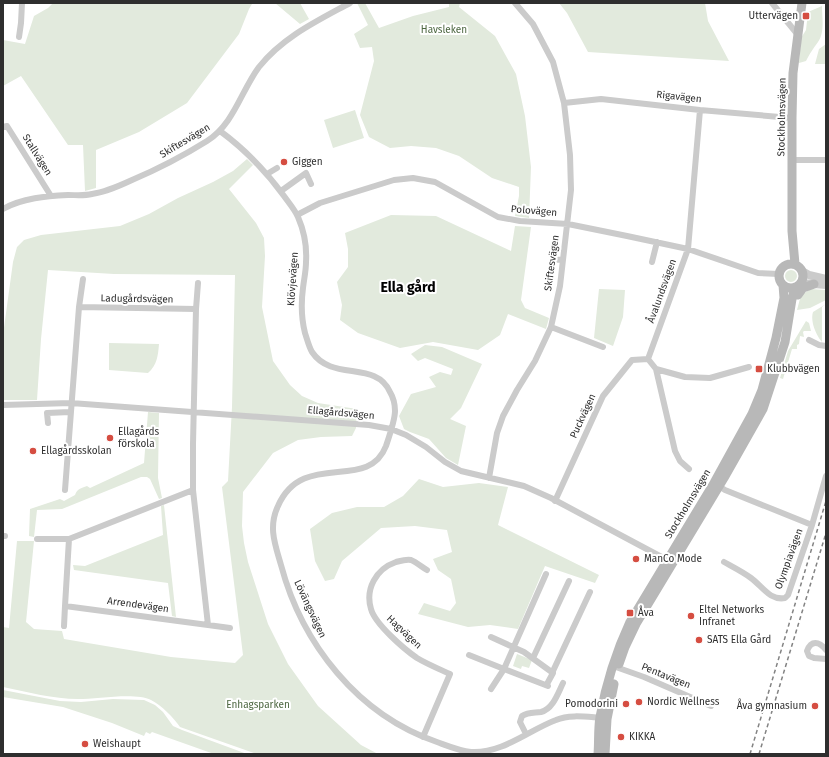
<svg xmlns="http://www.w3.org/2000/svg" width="829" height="757" font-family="'Fira Sans',sans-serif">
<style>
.green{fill:#e2eadd}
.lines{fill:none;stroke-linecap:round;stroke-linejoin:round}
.minor{stroke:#cbcbcb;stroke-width:6}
.tertiary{stroke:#cbcbcb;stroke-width:8}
.secondary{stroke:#b8b8b8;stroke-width:9}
.rail{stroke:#838383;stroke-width:1.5;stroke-dasharray:4 3;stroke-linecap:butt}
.poi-dot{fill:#d54d41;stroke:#fff;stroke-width:1.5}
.labels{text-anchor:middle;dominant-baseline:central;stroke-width:4;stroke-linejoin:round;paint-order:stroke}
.poi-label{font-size:10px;fill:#2e2e2e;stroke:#fff;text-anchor:start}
.park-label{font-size:10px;fill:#4c6640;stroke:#fff}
.street-label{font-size:10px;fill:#2e2e2e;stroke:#fff}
.district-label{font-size:14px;font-weight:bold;fill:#000;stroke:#fff}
</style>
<rect width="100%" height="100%" fill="#fff"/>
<path class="green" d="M53 3H255L252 4 249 9 239 34 187 103 139 132 96 150V188L85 191 83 145H68L21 76 3 86V40L25 44 34 16 48 8Z
M275 3H300L309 19 300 24Z
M357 3H365L379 28 413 16 449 7V3H460L459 7 495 36 516 74 525 116 531 167 529 218 515 216 519 196V187L492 178 459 156 436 148 411 146 390 148 369 137 360 115 374 61 372 47 360 48 354 34 368 25Z
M559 3H705L708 21 729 61 588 52 567 13Z
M822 6C822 18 825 32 818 42 813 49 810 53 806 61L799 63 801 38 806 30 808 12Z
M826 44V64H815L819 49Z
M355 110 364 138 333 148 324 120Z
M247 159 253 165 229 189 256 223 264 238 265 256 262 307 273 361 290 385 302 396 318 403 357 409 356 428 352 436 321 437 298 440 273 453 243 492 242 526 244 543 248 562 268 624 288 664 318 706 361 745 378 754H257L180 727C174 718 161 705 151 700 136 692 97 699 78 699 53 699 28 692 3 687V627L9 628 17 541H34L26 622 34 629 62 631 64 639 171 657 235 663 243 655 222 487 228 481 232 407 235 275 114 274 48 270 41 339 37 400H3V335L13 262 17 247 24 240 41 235 120 226 149 214 178 198 213 182 233 171Z
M391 215 436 216 511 251 515 226 531 227 521 300 525 308 549 318 546 329 508 314 500 335 478 350 433 342 400 348 358 333 340 320 342 305 337 282 348 267V249L345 233Z
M785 276a6 6 0 1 1 12 0a6 6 0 1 1-12 0Z
M599 289 625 290 623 317 613 346 594 338Z
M811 289 826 290V300L810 308 797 310 801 295Z
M826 304 822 307V342C816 335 810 321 813 312Z
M806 321 809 323 811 331H804L803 332 804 337 800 336 799 344 797 345V349H792L783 379 780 378 788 351Z
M109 343 159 344C158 356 157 365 148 373L109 370Z
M425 345 442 347 482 364 461 408 450 419 466 426 458 465 446 458 429 439 410 432 404 429 399 416 411 394 436 387 429 377 440 372 451 375 453 369 425 358 418 361 411 354Z
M148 412 159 413 158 478 162 498 159 499 150 479 147 477H141L62 509 37 510 34 537 29 536 30 509 60 499 64 501 75 495C77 489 81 488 87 486L90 488 144 463Z
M419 479 443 487 479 483 508 487 498 525 599 575 595 583 545 566 518 629 490 625 468 627 418 614 424 603 450 611 456 603 451 579 438 570 433 559 452 552 447 530 415 526 381 528 342 561 334 579 325 581 315 561 310 529 332 513 357 507H384L403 496Z
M164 505 176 617 172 616 168 583 74 570 73 565 85 566 163 535 161 506Z
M517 654 532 660 529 668 522 666 521 669 513 666Z
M3 690 60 701 81 702 113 699 144 700 155 705 163 712 173 726 182 730 247 754H214L152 732 150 734 146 732 144 736 112 723 63 707 3 697Z"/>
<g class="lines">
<path class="minor" d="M772 3 798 35
M19 37 21 23 22 3
M564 103 601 99 700 110 792 118
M3 127 7 126 51 196
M220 131C246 150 265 170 284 196 289 203 295 210 298 217 304 231 307 247 306 262 306 271 304 279 303 288 301 303 301 317 305 333 307 339 309 347 312 352 332 382 376 360 390 392 393 397 395 405 395 411 395 420 389 437 386 446 368 493 303 449 278 506 268 527 275 544 281 565 302 644 358 715 437 742 448 746 460 751 471 752 502 754 529 730 556 720 570 714 587 717 602 718
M792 160H826
M267 174 277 168
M281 191 306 173 311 184
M3 209C22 198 47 196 68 195 76 195 84 196 92 194 106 192 119 186 132 180 158 169 183 156 207 141 234 124 241 91 259 67 283 37 317 21 350 3
M297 215 320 203 394 180 413 178 435 182 498 217 520 221 568 224 627 236 688 249 758 273 779 274
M652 262 657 242
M551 263 554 260 563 259
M79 307 83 279
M196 309 198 283
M551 327 603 347
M809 340 819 345 826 346
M656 369 685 377 710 378 749 367
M3 405 71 403 369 425 391 429 406 435 426 447 445 462 461 471 524 486 551 498 671 562
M48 423 47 413 70 412
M689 469 680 461 675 451 656 369 648 359 688 249 700 110
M489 478 497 433 503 416 517 390 535 361 551 327 560 286 571 190 570 155 564 103 553 62 533 24 515 3
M717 485 725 490 812 525
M65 490 79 307 196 309 193 444V490L69 539 65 606 208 625 193 490
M555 501 603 396 632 360 648 359
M3 536H5
M37 539H69
M724 562C733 567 743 572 751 578 762 586 770 601 785 598L788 595 812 525 826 476
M208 625 230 628
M64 626 65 606
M491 637 524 652 553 673V671L590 592
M826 650C819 641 811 640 807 651L809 656 814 658 826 659
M469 655 504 669 548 686 547 684 553 673
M533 658 569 581
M613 666 644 677 711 706
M491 689 504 669 546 574
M526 734 520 722 522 716C528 712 534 713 541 712 553 709 558 693 563 683
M423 737 450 674C439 669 427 664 417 658 404 649 375 624 371 609 365 589 376 569 396 562 400 561 406 559 411 560 416 562 422 567 427 570"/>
<path class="tertiary" d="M802 271 809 275 826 279
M801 283 826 285"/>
<path class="secondary" d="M779 276a12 12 0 1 1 24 0a12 12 0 1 1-24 0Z
M795 264 792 231V118L793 73 802 3
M798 295 803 288 814 284
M619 664 625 647 636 624 724 478 763 409 785 342 792 299 795 287
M598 754C599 742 598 729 600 717 606 684 616 652 630 622L714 483 752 414 762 390 776 338 784 298 783 285
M605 754 607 719 614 684"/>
<path class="rail" d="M750 754 826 501
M759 754 826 533"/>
</g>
<g class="poi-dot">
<rect x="802" y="12" width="8" height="8" rx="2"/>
<circle cx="284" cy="162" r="4"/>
<rect x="755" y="365" width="8" height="8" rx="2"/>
<circle cx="110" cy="438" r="4"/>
<circle cx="33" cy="451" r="4"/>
<circle cx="636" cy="559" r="4"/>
<rect x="626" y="609" width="8" height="8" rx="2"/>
<circle cx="691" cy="616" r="4"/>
<circle cx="699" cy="640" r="4"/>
<circle cx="639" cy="702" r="4"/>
<circle cx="626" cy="704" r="4"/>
<circle cx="815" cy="706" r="4"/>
<circle cx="621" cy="737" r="4"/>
<circle cx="85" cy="744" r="4"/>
</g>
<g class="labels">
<g class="poi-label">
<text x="798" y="16" text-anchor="end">Uttervägen</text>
<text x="292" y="162">Giggen</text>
<text x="767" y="369">Klubbvägen</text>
<text x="118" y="432">Ellagårds<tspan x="118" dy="12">förskola</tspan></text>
<text x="41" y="451">Ellagårdsskolan</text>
<text x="644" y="559">ManCo Mode</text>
<text x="699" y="610">Eltel Networks<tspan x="699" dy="12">Infranet</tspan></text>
<text x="638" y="613">Åva</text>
<text x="707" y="640">SATS Ella Gård</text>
<text x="647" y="702">Nordic Wellness</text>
<text x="618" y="704" text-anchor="end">Pomodorini</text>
<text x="807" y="706" text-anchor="end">Åva gymnasium</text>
<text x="629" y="737">KIKKA</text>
<text x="93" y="744">Weishaupt</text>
</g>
<g class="park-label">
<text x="444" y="30">Havsleken</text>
<text x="258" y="705">Enhagsparken</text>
</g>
<g class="street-label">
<text transform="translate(679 97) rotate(6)">Rigavägen</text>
<text transform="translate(782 117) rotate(-89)">Stockholmsvägen</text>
<text transform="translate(185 141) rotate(-31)">Skiftesvägen</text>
<text transform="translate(37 155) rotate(58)">Stallvägen</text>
<text transform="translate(534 211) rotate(5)">Polovägen</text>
<text transform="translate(552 263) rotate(-82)">Skiftesvägen</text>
<text transform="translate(293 279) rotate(-86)">Klövjevägen</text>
<text transform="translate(662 291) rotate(-70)">Åvalundsvägen</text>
<text transform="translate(137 299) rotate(1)">Ladugårdsvägen</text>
<text transform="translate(341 413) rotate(5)">Ellagårdsvägen</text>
<text transform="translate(583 416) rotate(-65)">Puckvägen</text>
<text transform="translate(688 504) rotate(-59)">Stockholmsvägen</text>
<text transform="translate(789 559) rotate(-70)">Olympiavägen</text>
<text transform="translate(138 605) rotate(8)">Arrendevägen</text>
<text transform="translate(310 609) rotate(65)">Lövängsvägen</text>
<text transform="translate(404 632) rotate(43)">Hagvägen</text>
<text transform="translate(666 676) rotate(22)">Pentavägen</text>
</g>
<g class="district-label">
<text x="408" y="287">Ella gård</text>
</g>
</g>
<rect width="829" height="757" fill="none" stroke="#2e2e2e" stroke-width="8"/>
</svg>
